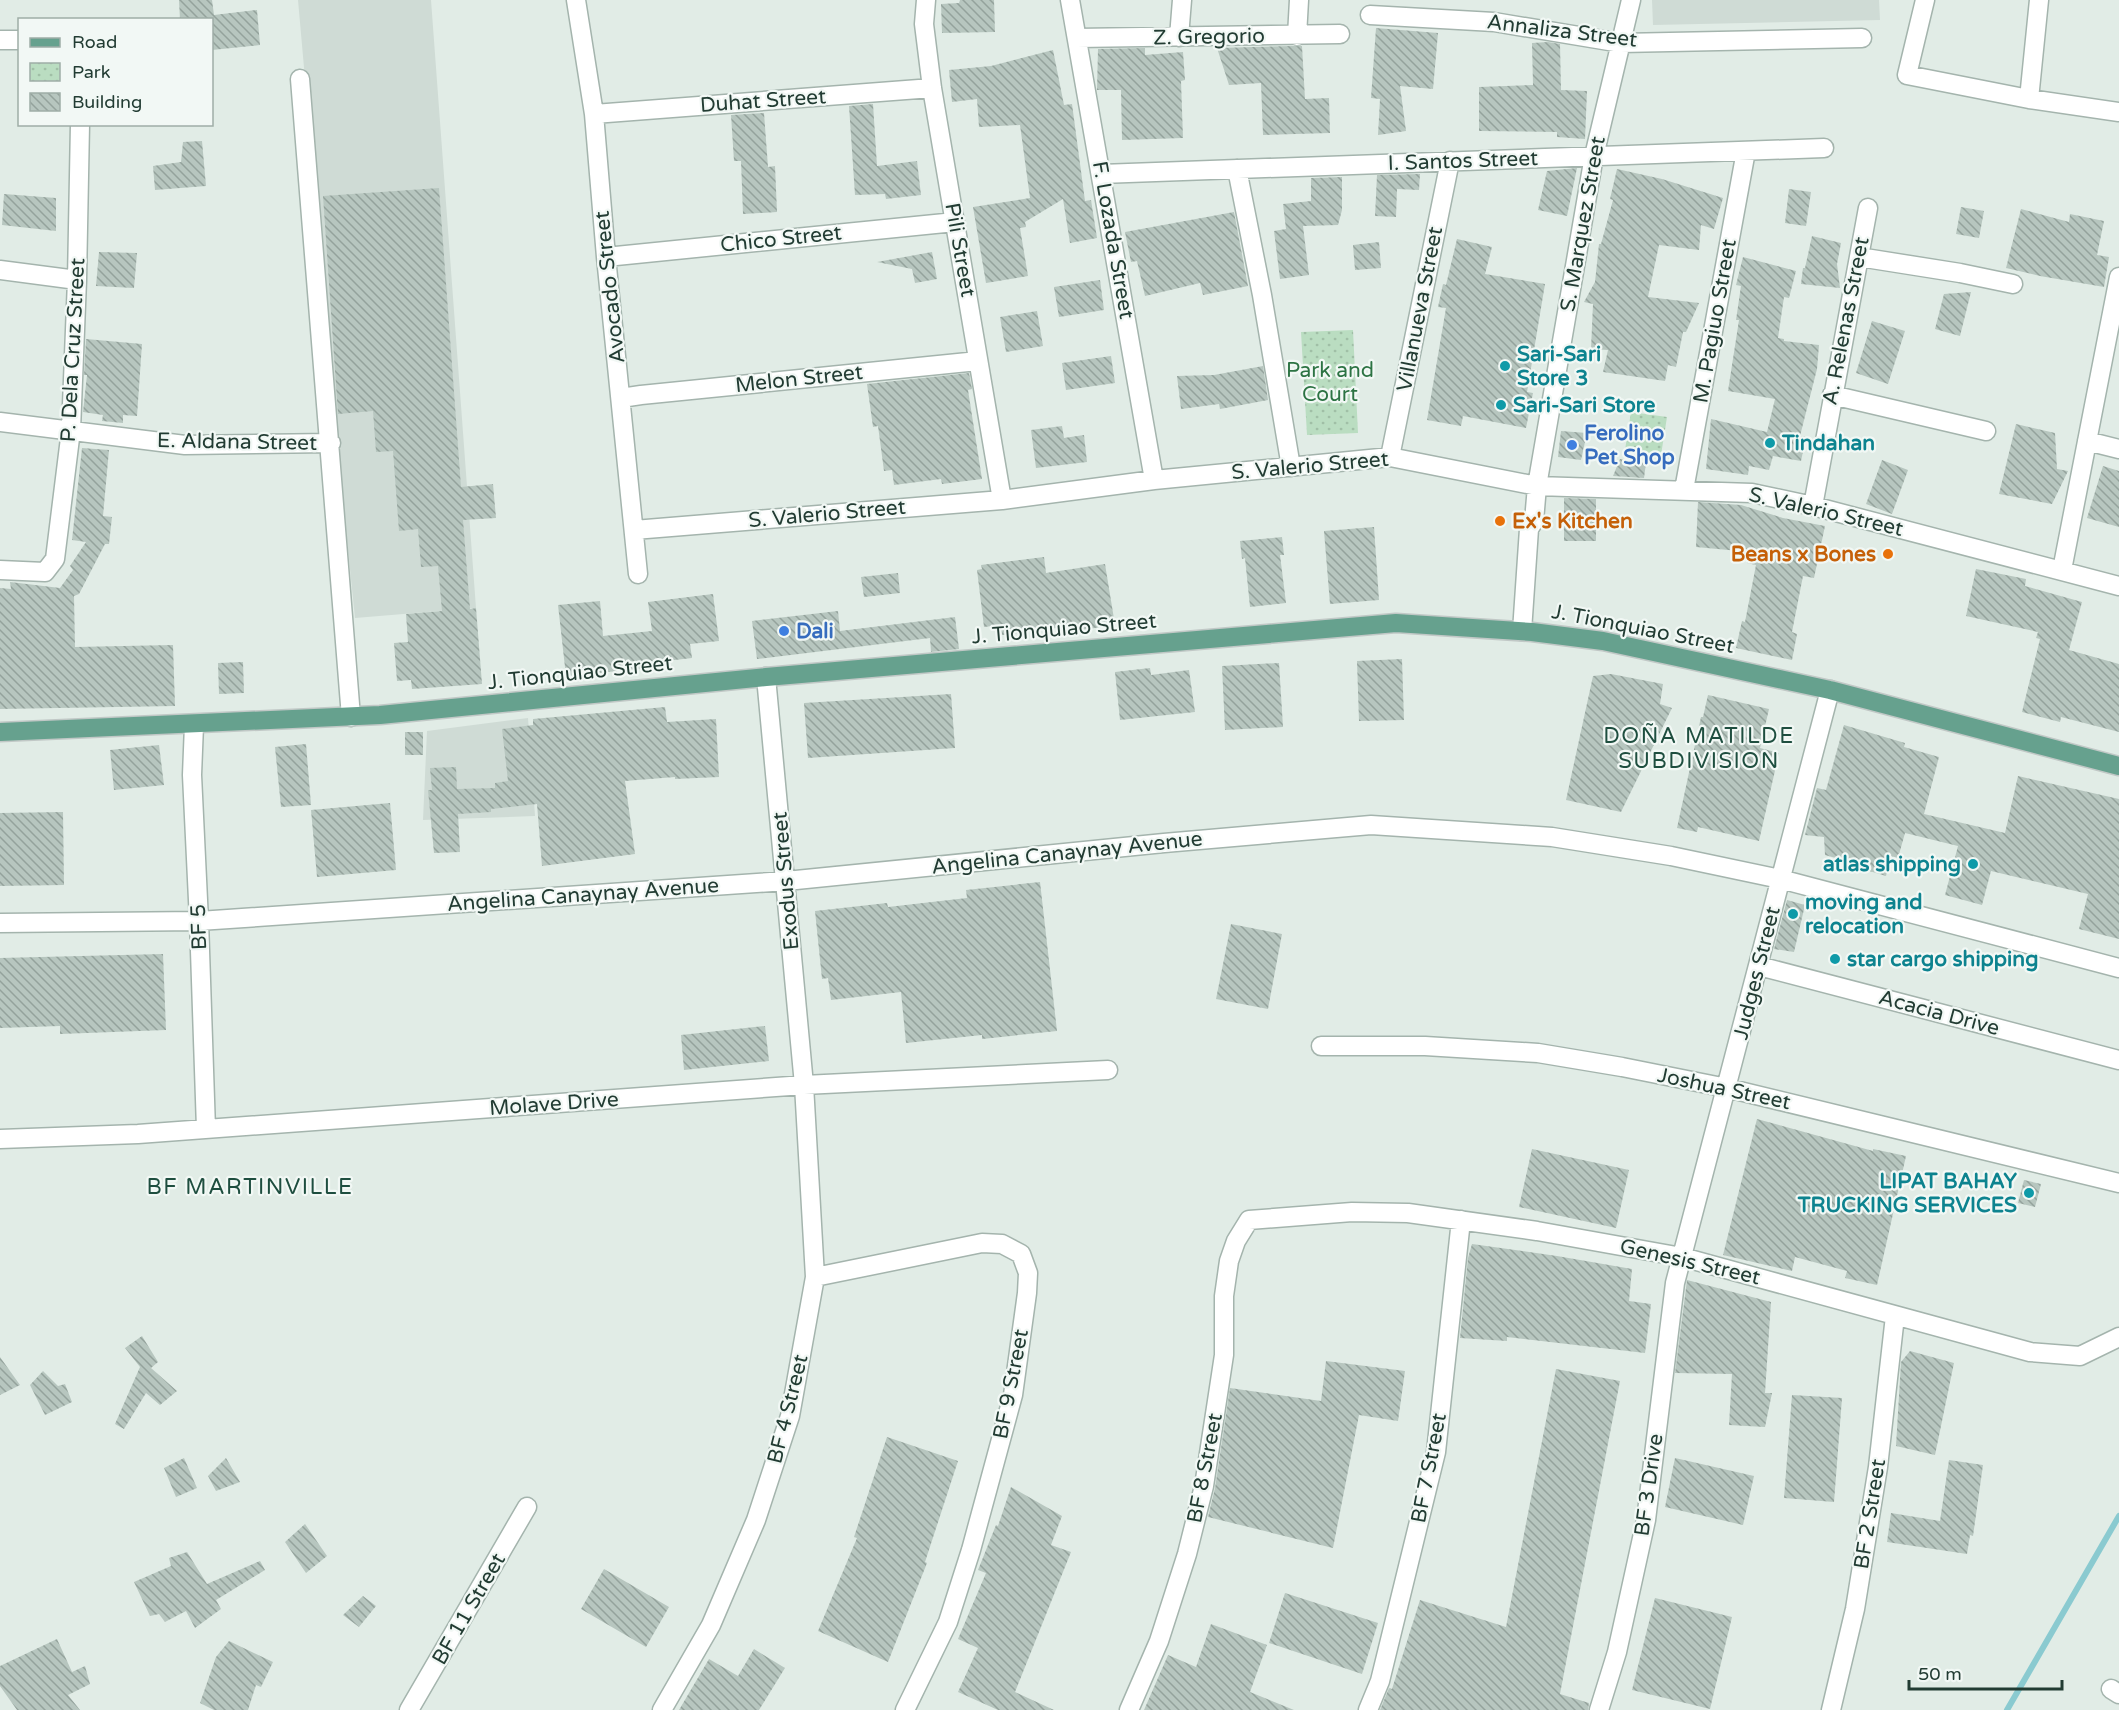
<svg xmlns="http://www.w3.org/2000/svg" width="2119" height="1710" font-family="'Varela Round',sans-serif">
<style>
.built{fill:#cfdbd5}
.park{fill:url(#park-dots)}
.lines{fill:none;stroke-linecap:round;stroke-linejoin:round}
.stream{stroke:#8acad0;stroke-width:6}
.building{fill:url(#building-back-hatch)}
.minor-casing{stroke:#a4b4ad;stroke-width:21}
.major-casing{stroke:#c1c8c6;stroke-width:21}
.minor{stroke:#fff;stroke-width:18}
.major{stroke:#66a18e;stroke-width:18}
.culture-dot{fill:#0f9aa8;stroke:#f2f8f5;stroke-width:2}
.shop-dot{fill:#3f7fe0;stroke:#f2f8f5;stroke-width:2}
.food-dot{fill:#e8710a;stroke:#f2f8f5;stroke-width:2}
.labels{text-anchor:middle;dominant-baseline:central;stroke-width:4.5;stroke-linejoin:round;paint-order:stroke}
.street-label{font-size:21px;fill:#223c33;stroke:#f2f8f5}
.culture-label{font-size:21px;font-weight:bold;fill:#0d838f;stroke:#f2f8f5;text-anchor:start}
.park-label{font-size:21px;fill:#2c7343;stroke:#f2f8f5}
.shop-label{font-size:21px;font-weight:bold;fill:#366cbe;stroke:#f2f8f5;text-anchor:start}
.food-label{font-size:21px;font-weight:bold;fill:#c56008;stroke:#f2f8f5;text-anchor:start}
.neighbourhood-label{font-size:22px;letter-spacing:1.5px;fill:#1e4e3f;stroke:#f2f8f5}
</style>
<defs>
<pattern id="park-dots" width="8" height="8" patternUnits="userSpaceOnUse" patternTransform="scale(1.5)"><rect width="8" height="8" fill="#baddc1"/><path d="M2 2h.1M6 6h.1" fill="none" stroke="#a0bfa6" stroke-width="1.8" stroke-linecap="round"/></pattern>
<pattern id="building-back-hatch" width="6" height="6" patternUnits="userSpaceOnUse" patternTransform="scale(1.5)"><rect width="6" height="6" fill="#b7c6bf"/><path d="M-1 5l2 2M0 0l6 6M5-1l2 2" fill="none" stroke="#94a29c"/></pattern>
</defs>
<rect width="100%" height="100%" fill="#e1ece6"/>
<path class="built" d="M298 0H431L476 608 355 618 339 461Z
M1652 0H1879L1880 20 1653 25Z
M528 718 535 816 423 820 427 731Z"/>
<path class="park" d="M1353 330 1358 433 1307 435 1301 332Z
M1631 412 1667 417 1661 455 1625 450Z"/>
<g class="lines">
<path class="stream" d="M2007 1710 2119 1516"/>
</g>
<path class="building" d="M179 0H212L214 15 257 10 260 45 212 50V20H180Z
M960 0H994L995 32 942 33 941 4 959 3Z
M1376 28 1438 33 1433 89 1400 86 1406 131 1378 135 1380 99 1371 98Z
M1548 42 1560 44 1561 90 1587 91 1585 139 1557 137V132L1479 131V87L1533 85 1532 43Z
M1292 46H1302L1305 99 1329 98 1330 133 1263 135 1261 83 1229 85 1217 48Z
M1145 48V55L1183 52 1185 80 1181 81 1183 138 1122 140 1121 90H1097L1098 49Z
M1053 50 1064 105 1072 104 1085 201 1091 200 1097 238 1070 243 1063 199 1025 222 1026 227 1020 228 1028 276 986 283 973 207 1030 198 1020 125 979 127 977 99 952 102 949 70 991 66Z
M873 104 877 166 917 161 921 195 886 199 885 194 855 195 849 106Z
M764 113 768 167 775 166 777 212 743 214 741 161H734L731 115Z
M202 141 206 186 155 190 153 166 181 162 183 142Z
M1577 168 1567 216 1538 210 1547 171Z
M1617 169 1662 179 1723 198 1714 229 1701 225 1699 250 1659 245 1648 297 1699 303 1686 332H1683L1676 367 1668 365 1665 381 1603 372 1608 350 1591 349 1593 304 1584 302 1595 282 1599 244H1601L1613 200 1610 199Z
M1420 174 1419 190 1397 189 1396 217 1375 216 1377 175Z
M1342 177V210L1338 225 1303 226 1309 275 1280 279 1274 231 1286 229 1283 204 1311 201V178Z
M439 188 461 487 493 484 496 518 463 520 470 609 476 608 482 684 412 689 411 680 397 681 394 643 408 642 406 614 442 611 438 566 421 567 418 529 399 531 393 451 376 452 373 411 338 414 323 196Z
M1789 189 1811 192 1806 226 1785 223Z
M4 194 56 198V231L2 225Z
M1961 207 1984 211 1979 238 1956 234Z
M2021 209 2069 222 2070 214 2104 221 2097 255 2109 257 2104 287 2040 276 2006 268Z
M1234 212 1248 286 1203 295 1200 283 1145 296 1137 261 1131 262 1125 232Z
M1812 236 1841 243 1837 264 1840 288 1801 284 1803 268H1805Z
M1457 239 1492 247 1485 274 1545 284 1527 392 1533 393 1526 428 1463 416 1461 426 1427 420 1446 308 1438 307 1443 284 1446 285Z
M1379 242 1381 268 1355 270 1353 245Z
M99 252 137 253 134 288 96 286Z
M932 252 937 279 915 283 912 269 877 262Z
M1743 257 1796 271 1789 298 1784 297 1778 338 1784 339V341L1819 345 1817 369 1800 436 1806 437 1801 461 1773 456 1769 470 1749 466 1748 475 1706 469 1711 419 1767 432 1775 399 1728 391 1739 320H1736L1741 286 1736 285Z
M1100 280 1104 310 1059 317 1054 287Z
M1971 292 1960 336 1935 329 1944 294Z
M1037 311 1043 346 1006 352 1000 317Z
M1872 321 1905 331 1888 384 1856 373Z
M86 339 142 344 137 416 123 415V423L102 421 103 415 83 412 87 375H84Z
M1111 356 1115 383 1066 390 1062 363Z
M1263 366 1268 400 1220 409 1219 404 1181 409 1177 376 1214 375Z
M969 373 972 389 968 390 982 479 942 484 941 479 894 485 892 470 884 471 878 426 873 427 867 384Z
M2016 424 2055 433 2057 469 2068 471 2052 504 1999 494Z
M1062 426 1064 438 1084 435 1087 462 1036 468 1031 430Z
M1561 431 1587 433 1581 460 1558 457Z
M82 448 109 450 103 516 112 517 109 544H105L79 594 74 596 75 647 173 645 175 706 0 709V588L11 589 10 582 60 588 73 570 70 566 86 542 72 540Z
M1620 459 1646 463 1644 478 1613 476Z
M1882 460 1908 470 1892 514 1866 504Z
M2103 466 2119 471V527L2087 518Z
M1564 498 1596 499V541H1564Z
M1698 502 1741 505 1783 518 1825 526 1814 578 1803 576 1792 632 1797 634 1792 660 1736 648 1742 621 1745 622 1756 565 1747 563 1750 552 1696 547Z
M1374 527 1379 600 1330 604 1324 531Z
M1282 537 1284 555H1280L1286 603 1250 607 1245 558 1242 559 1240 541Z
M1044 557 1046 573 1105 564 1115 625 1081 630 1080 625 1002 635 1000 625 984 627 977 570 982 569 981 565Z
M1976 569 2026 579 2025 586 2082 602 2069 650 2119 664V732L2061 717 2060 722 2022 712 2040 639 2036 638 2038 632 1966 616Z
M898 573 900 593 864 597 861 577Z
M713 594 719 641 690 644 692 658 649 663V668L566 676 558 605 600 601 603 636 652 631 648 602Z
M838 611 840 631 955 617 959 649 931 652 930 638 757 659 752 621Z
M1402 659 1404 720 1359 721 1357 661Z
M243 662 244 693 219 694 218 663Z
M1279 663 1283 727 1225 730 1222 666Z
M1150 668 1151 675 1189 670 1195 712 1120 720 1115 672Z
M1611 674 1663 684 1660 704 1672 708 1621 812 1566 800 1593 676Z
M951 694 955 748 808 758 804 703Z
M1708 695 1769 709 1760 748 1779 753 1759 841 1698 827 1697 832 1677 828 1701 717H1703Z
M665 707 667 722 716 719 719 777 675 779V777L625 781 635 854 542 866 537 804 491 809V812L458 814 460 852 434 853 428 790H432L430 768 456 767 457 789 495 788V783L508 781 502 729 533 725V719Z
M1844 725 1905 743 1904 747 1939 757 1924 814 2005 833 2018 776 2119 799V939L2079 929 2088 894 1991 871 1982 905 1945 895 1958 846 1905 833 1898 858 1891 856 1886 876 1856 867 1857 864 1825 855 1824 837 1805 835 1817 788 1826 790Z
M405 732H423V755H405Z
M306 744 311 805 281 807 275 747Z
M159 745 164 785 114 790 110 750Z
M390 803 396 870 317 877 311 810Z
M63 812 64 885 0 886V813Z
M1040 882 1057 1031 982 1039V1035L906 1043 901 992 831 1000 828 978 822 979 815 911 887 903 888 907 967 898 966 890Z
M1787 900 1805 905 1794 952 1774 949Z
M1231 924 1282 934 1268 1009 1216 999Z
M163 954 166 1030 60 1034V1026L0 1028V958Z
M765 1026 769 1061 684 1070 681 1035Z
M1757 1119 1873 1151V1149L1906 1156 1877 1285 1845 1278 1847 1271 1795 1257 1792 1271 1723 1255Z
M1532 1149 1629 1170 1616 1228 1519 1207Z
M2024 1180 2041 1184 2035 1207 2018 1203Z
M1472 1244 1557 1256 1632 1269 1629 1301 1651 1304 1645 1353 1507 1337V1341L1460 1338 1468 1258Z
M1687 1280 1771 1302 1765 1393H1772L1765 1427 1729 1425 1732 1374 1675 1373Z
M142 1336 158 1362 151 1368 177 1391 160 1405 146 1393 124 1429 115 1424 140 1367 125 1348Z
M1910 1351 1954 1363 1935 1455 1896 1446 1901 1362Z
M0 1357 20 1385 0 1395Z
M1326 1361 1405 1371 1398 1421 1359 1415 1333 1548 1208 1517 1215 1488 1230 1388 1321 1401Z
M1556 1369 1620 1381 1560 1694 1589 1703 1588 1710H1380L1389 1688 1392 1689 1420 1600 1506 1627Z
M43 1371 58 1386 65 1384 72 1402 45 1415 30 1385Z
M1792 1395 1842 1398 1834 1502 1784 1498Z
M887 1437 958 1461 925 1562 927 1563 888 1662 818 1631 857 1538 854 1537Z
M184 1458 197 1488 176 1497 164 1468Z
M226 1458 240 1482 216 1491 208 1476Z
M1675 1458 1754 1476 1743 1525 1665 1507Z
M1949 1460 1983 1465 1973 1536 1970 1535 1967 1554 1887 1542 1891 1513 1940 1521Z
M1011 1487 1062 1516 1051 1545 1071 1552 1015 1692 1054 1710H998L958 1692 978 1648 958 1639 986 1573 978 1570 996 1525 998 1526Z
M305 1524 327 1556 306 1573 285 1542Z
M187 1552 207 1584 260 1561 265 1570 216 1600 221 1609 195 1628 186 1611 165 1622 159 1614 150 1616 134 1582 171 1566 169 1558Z
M604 1569 669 1607 646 1647 581 1609Z
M1285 1593 1378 1623 1362 1674 1269 1643Z
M363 1596 376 1606 359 1627 343 1615Z
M1655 1598 1732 1617 1710 1709 1632 1690Z
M1211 1624 1267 1645 1250 1692 1294 1710H1144L1168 1655 1196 1667Z
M57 1639 72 1672 85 1666 90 1684 68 1695 80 1710H17L0 1686V1666Z
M229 1641 273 1662 261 1687 256 1685 248 1710H214L200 1703 216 1657Z
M754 1649 785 1668 759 1710H679L709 1659 738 1676Z"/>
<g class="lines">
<g class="minor-casing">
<path id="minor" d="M576 0 594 114 606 257 638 574
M926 0 924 24 932 88 1002 500
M1070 0 1154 480
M1925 0 1907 75 2029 99 2119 112
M1370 15 1494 22 1621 43 1862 38
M1297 36 1299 0
M1179 37 1182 0
M1077 38 1340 34
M0 40H20
M300 79 351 717
M2029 99 2039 0
M594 114 932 88
M1237 169 1262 295 1291 467
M1101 174 1824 148
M606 257 955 222
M1859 257 1960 273 2013 284
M0 270 77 280
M1832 395 1986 431
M621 398 641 395 978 361
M0 422 185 445 331 443
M2087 441 2119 449
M1390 457 1450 161
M1684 490 1746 151
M1813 506 1868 208
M634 530 1002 500 1154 480 1390 457 1537 486 1752 493 1813 506 2119 586
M0 570 45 572 55 559 71 430 77 280 80 124
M2062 570 2119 277
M1522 631 1529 529 1534 521 1537 486 1594 156 1631 0
M194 725 192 775 199 921 206 1129
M0 923 199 921 786 881 1164 843 1371 825 1552 837 1671 856 1780 879 2119 968
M1759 966 2119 1060
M1321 1046H1425L1538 1053 1622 1067 1727 1088 2119 1183
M0 1139 138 1134 804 1085 1108 1070
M815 1277 982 1243 1002 1244 1021 1254 1028 1273 1027 1293 1013 1395 971 1550 948 1622 905 1710
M2111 1689 2119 1694
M409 1710 527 1507
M662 1710 711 1625 756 1520 790 1416 815 1277 804 1085 766 677
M1129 1710 1159 1641 1187 1554 1204 1486 1224 1355V1296L1229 1261 1236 1241 1249 1220 1352 1212 1408 1213 1537 1231 1682 1257 2030 1352 2080 1356 2119 1337
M1368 1710 1380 1681 1436 1452 1461 1220
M1599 1710 1617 1652 1646 1520 1675 1283 1830 690
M1831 1710 1855 1609 1878 1467 1895 1316"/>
</g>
<g class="major-casing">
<path id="major" d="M0 732 380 715 766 677 1396 623 1532 632 1603 641 1830 690 2119 766"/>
</g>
<use href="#minor" class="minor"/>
<use href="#major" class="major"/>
</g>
<g class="culture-dot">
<circle cx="1505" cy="366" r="6"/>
<circle cx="1501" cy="405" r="6"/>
<circle cx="1770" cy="443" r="6"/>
<circle cx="1973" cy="864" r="6"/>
<circle cx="1793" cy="914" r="6"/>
<circle cx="1835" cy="959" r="6"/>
<circle cx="2029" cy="1193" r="6"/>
</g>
<g class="shop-dot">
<circle cx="1572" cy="445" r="6"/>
<circle cx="784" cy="631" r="6"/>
</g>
<g class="food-dot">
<circle cx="1500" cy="521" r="6"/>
<circle cx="1888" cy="554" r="6"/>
</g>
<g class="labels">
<g class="street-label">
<text transform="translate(1562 31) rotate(7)">Annaliza Street</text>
<text transform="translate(1209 37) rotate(-1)">Z. Gregorio</text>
<text transform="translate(763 101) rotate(-4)">Duhat Street</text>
<text transform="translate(1463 161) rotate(-2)">I. Santos Street</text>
<text transform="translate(1583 224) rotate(-80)">S. Marquez Street</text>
<text transform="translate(781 239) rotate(-6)">Chico Street</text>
<text transform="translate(1113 240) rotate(80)">F. Lozada Street</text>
<text transform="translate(960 250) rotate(80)">Pili Street</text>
<text transform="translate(610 287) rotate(-96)">Avocado Street</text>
<text transform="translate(1420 309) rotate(-79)">Villanueva Street</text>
<text transform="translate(1715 321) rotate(-80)">M. Pagiuo Street</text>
<text transform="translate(1846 321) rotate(-79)">A. Relenas Street</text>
<text transform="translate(73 350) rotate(-87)">P. Dela Cruz Street</text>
<text transform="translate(799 379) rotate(-6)">Melon Street</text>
<text transform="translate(237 442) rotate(1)">E. Aldana Street</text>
<text transform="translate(1310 466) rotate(-5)">S. Valerio Street</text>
<text transform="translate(1826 512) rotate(13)">S. Valerio Street</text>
<text transform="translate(827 514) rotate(-5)">S. Valerio Street</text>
<text transform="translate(1064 629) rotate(-5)">J. Tionquiao Street</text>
<text transform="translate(1643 629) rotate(11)">J. Tionquiao Street</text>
<text transform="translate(580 673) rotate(-6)">J. Tionquiao Street</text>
<text transform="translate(1067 853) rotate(-6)">Angelina Canaynay Avenue</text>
<text transform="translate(786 881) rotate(-95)">Exodus Street</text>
<text transform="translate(583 895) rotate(-4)">Angelina Canaynay Avenue</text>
<text transform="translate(199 927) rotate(-92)">BF 5</text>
<text transform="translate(1757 973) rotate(-76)">Judges Street</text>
<text transform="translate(1939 1013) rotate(15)">Acacia Drive</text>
<text transform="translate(1724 1089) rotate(12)">Joshua Street</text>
<text transform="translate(554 1104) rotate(-4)">Molave Drive</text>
<text transform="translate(1690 1262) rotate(13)">Genesis Street</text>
<text transform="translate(1011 1384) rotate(-79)">BF 9 Street</text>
<text transform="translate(788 1409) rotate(-76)">BF 4 Street</text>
<text transform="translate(1205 1468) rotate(-79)">BF 8 Street</text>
<text transform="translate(1429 1468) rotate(-79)">BF 7 Street</text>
<text transform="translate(1649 1485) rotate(-82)">BF 3 Drive</text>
<text transform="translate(1870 1514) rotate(-81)">BF 2 Street</text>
<text transform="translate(469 1609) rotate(-60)">BF 11 Street</text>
</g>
<g class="culture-label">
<text x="1517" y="354">Sari-Sari<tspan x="1517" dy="24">Store 3</tspan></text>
<text x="1513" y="405">Sari-Sari Store</text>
<text x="1782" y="443">Tindahan</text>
<text x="1961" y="864" text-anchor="end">atlas shipping</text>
<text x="1805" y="902">moving and<tspan x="1805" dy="24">relocation</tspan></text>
<text x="1847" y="959">star cargo shipping</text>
<text x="2017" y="1181" text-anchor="end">LIPAT BAHAY<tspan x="2017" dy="24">TRUCKING SERVICES</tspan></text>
</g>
<g class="park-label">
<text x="1330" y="370">Park and<tspan x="1330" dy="24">Court</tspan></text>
</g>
<g class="shop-label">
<text x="1584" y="433">Ferolino<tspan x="1584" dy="24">Pet Shop</tspan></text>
<text x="796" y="631">Dali</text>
</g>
<g class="food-label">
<text x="1512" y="521">Ex's Kitchen</text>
<text x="1876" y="554" text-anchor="end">Beans x Bones</text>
</g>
<g class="neighbourhood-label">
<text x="1699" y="736">DOÑA MATILDE<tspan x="1699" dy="25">SUBDIVISION</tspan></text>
<text x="250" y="1187">BF MARTINVILLE</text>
</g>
</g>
<rect x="18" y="18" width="195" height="108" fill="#f2f8f5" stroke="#9fada7" stroke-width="1.5"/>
<rect x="30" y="38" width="30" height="9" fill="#66a18e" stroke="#9fada7" stroke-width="1.5"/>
<text x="72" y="48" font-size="18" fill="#223c33">Road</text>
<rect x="30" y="63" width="30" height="18" fill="url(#park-dots)" stroke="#9fada7" stroke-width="1.5"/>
<text x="72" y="78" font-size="18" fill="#223c33">Park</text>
<rect x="30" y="93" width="30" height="18" fill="url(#building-back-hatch)" stroke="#9fada7" stroke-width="1.5"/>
<text x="72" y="108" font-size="18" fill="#223c33">Building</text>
<path d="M1909 1680v9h153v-9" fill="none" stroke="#223c33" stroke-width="3"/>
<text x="1918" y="1680" font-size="18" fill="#223c33" stroke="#f2f8f5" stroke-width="4.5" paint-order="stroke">50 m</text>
</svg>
